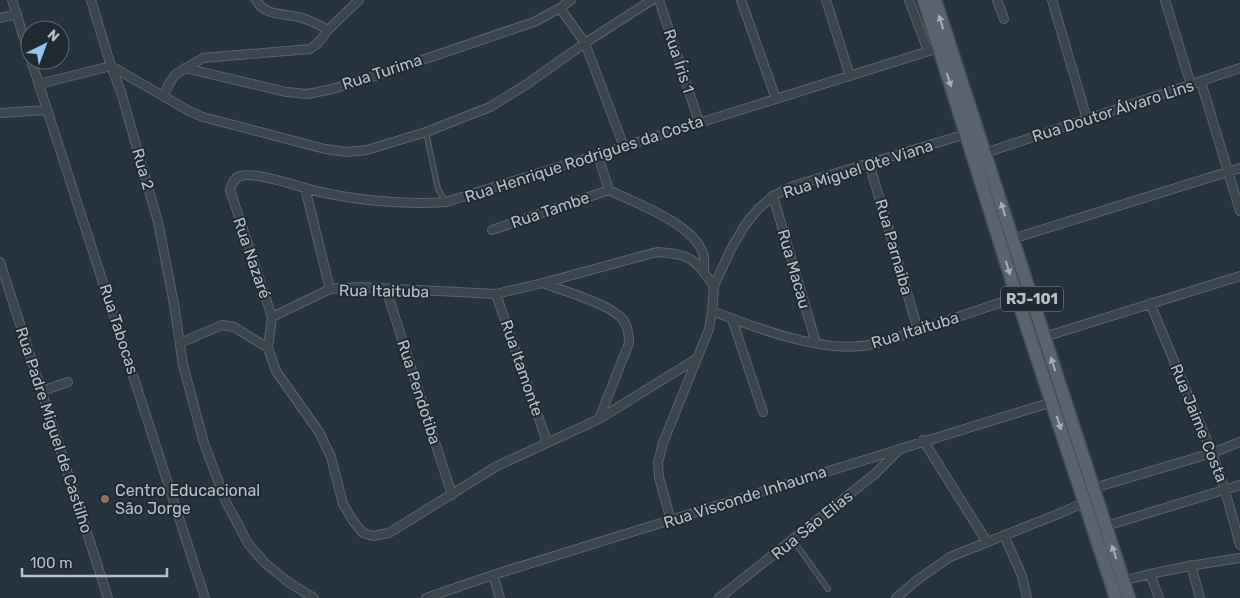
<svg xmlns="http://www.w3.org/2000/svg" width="1240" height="598" font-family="Rubik,sans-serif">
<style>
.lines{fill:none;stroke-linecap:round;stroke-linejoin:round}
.service-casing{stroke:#59636c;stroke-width:6}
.minor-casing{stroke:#59636c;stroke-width:10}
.primary-casing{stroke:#444e57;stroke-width:15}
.service{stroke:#3b454e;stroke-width:4}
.minor{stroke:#3b454e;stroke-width:8}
.primary{stroke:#59646e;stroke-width:12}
.oneway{fill:#a4aeb7}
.education-dot{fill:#8d6e63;stroke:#202a33;stroke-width:2}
.labels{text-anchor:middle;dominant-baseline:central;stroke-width:4;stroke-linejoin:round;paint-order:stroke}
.shield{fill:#202a33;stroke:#8a939c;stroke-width:1}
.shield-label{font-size:15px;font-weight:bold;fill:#b7c0c9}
.street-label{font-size:16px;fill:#b7c0c9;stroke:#202a33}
.poi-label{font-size:16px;fill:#b7c0c9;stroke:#202a33;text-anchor:start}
</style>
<rect width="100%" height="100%" fill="#27333e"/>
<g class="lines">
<g class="service-casing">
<path id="service" d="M426 132 438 189 445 201
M793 540 828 589"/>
</g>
<g class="minor-casing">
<path id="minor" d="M12 0 30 57
M91 0 111 66 121 92 158 222 174 304 183 365 204 443 226 502 249 545 265 563 288 582 314 598
M659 0 699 122
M741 0 776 99
M826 0 850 76
M909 0 928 51
M997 0 1004 19
M1052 0 1087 119
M1165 0 1191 85
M560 8 585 43 624 147
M0 18 17 14
M328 30 359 0
M31 60 205 598
M185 68 286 92 308 94 332 89 375 76 534 22 560 8 571 0
M1201 82 1240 211
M39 84 111 66 189 111 203 117 325 149 346 152 367 150 426 132 490 107 527 84 585 43 652 0
M164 95 170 82 176 74 203 58 310 49 317 44 328 30C320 25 311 21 302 18 286 13 265 17 256 0
M0 113 47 110
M985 153 1240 68
M598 156 609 190C637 204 692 223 703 253 705 259 704 266 704 272
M869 163 918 330
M305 188 330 289
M773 196 816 343
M492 230 609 190
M1012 239 1240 168
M0 262 108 598
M543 283C563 291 612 304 624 321 628 328 629 335 629 343L599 419
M386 289 452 495
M496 294 547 442
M1150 303 1212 453 1225 490 1240 545
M712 311C754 327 816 351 860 346 868 346 875 343 883 342L1020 296
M272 317 330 289 360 287 496 294 543 283 657 252C692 254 694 259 714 286
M732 319 763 412
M1044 337 1240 276
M180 343 222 325 234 327 268 348
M696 359 599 419 497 466 389 533 373 536 363 533 353 521 343 504 331 457 319 432 276 371 268 348 272 317 230 190C232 184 234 177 241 176 256 171 302 188 320 192 362 201 403 205 446 202L942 47
M42 391 68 382
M923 440 987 542
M1094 488 1212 453 1240 442
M671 521 659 477 658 463 663 443 709 329 712 311 714 286 731 249 745 225 758 209 773 196 793 186 966 134
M1106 526 1240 485
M1004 535 1022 576 1027 598
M1191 565 1200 598
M1150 574 1159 598
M493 575 500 598
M1123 581C1162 570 1200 564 1240 558
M426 598 493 575 1065 398
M719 598 876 473 901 448
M896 598 917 580 950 557 1063 512 1085 502"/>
</g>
<g class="primary-casing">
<path id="primary" d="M924 0 1017 297 1116 598
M935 0 1129 598"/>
</g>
<use href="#service" class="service"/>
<use href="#minor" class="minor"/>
<use href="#primary" class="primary"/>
</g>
<defs><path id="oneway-solid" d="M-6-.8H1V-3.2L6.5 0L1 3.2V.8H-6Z" transform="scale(1.25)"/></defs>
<g class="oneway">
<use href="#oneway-solid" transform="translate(941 22) rotate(-107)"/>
<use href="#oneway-solid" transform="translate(949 80) rotate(72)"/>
<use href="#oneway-solid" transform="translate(1003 209) rotate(-107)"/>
<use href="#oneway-solid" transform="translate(1008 268) rotate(73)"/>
<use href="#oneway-solid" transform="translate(1053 364) rotate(-108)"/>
<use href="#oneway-solid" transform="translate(1059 423) rotate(72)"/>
<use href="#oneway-solid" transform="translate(1114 552) rotate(-108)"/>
</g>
<circle class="education-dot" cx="105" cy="499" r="5"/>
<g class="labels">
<rect class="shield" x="1001" y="286.5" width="62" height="25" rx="4"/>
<g class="shield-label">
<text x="1032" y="299">RJ-101</text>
</g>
<g class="street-label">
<text transform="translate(679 61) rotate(72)">Rua Íris 1</text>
<text transform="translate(382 72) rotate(-18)">Rua Turima</text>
<text transform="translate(1113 111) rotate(-18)">Rua Doutor Álvaro Lins</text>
<text transform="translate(584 159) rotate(-18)">Rua Henrique Rodrigues da Costa</text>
<text transform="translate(143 169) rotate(74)">Rua 2</text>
<text transform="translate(858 169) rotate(-18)">Rua Miguel Ote Viana</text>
<text transform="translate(550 210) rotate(-19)">Rua Tambe</text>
<text transform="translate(894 247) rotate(74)">Rua Parnaiba</text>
<text transform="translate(252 258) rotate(71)">Rua Nazaré</text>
<text transform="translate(794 269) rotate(74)">Rua Macau</text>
<text transform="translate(384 291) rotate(1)">Rua Itaituba</text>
<text transform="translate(119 329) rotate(72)">Rua Tabocas</text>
<text transform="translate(915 330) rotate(-17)">Rua Itaituba</text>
<text transform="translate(522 368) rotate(71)">Rua Itamonte</text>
<text transform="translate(419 392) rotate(72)">Rua Pendotiba</text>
<text transform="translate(1199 423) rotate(68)">Rua Jaime Costa</text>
<text transform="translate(54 430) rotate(72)">Rua Padre Miguel de Castilho</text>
<text transform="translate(745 497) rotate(-18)">Rua Visconde Inhauma</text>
<text transform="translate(812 525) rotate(-39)">Rua Sāo Elias</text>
</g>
<g class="poi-label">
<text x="115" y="490">Centro Educacional<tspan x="115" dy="18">São Jorge</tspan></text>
</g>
</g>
<g transform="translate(45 45) rotate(42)"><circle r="24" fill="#202a33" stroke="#5c666f"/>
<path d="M0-4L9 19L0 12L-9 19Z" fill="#95c1f0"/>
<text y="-8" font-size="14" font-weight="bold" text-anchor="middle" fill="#b7c0c9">N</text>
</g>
<path d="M22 568v8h145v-8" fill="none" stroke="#b7c0c9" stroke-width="2.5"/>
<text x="30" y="568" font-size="15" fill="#b7c0c9" stroke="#202a33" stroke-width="4" paint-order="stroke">100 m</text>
</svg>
